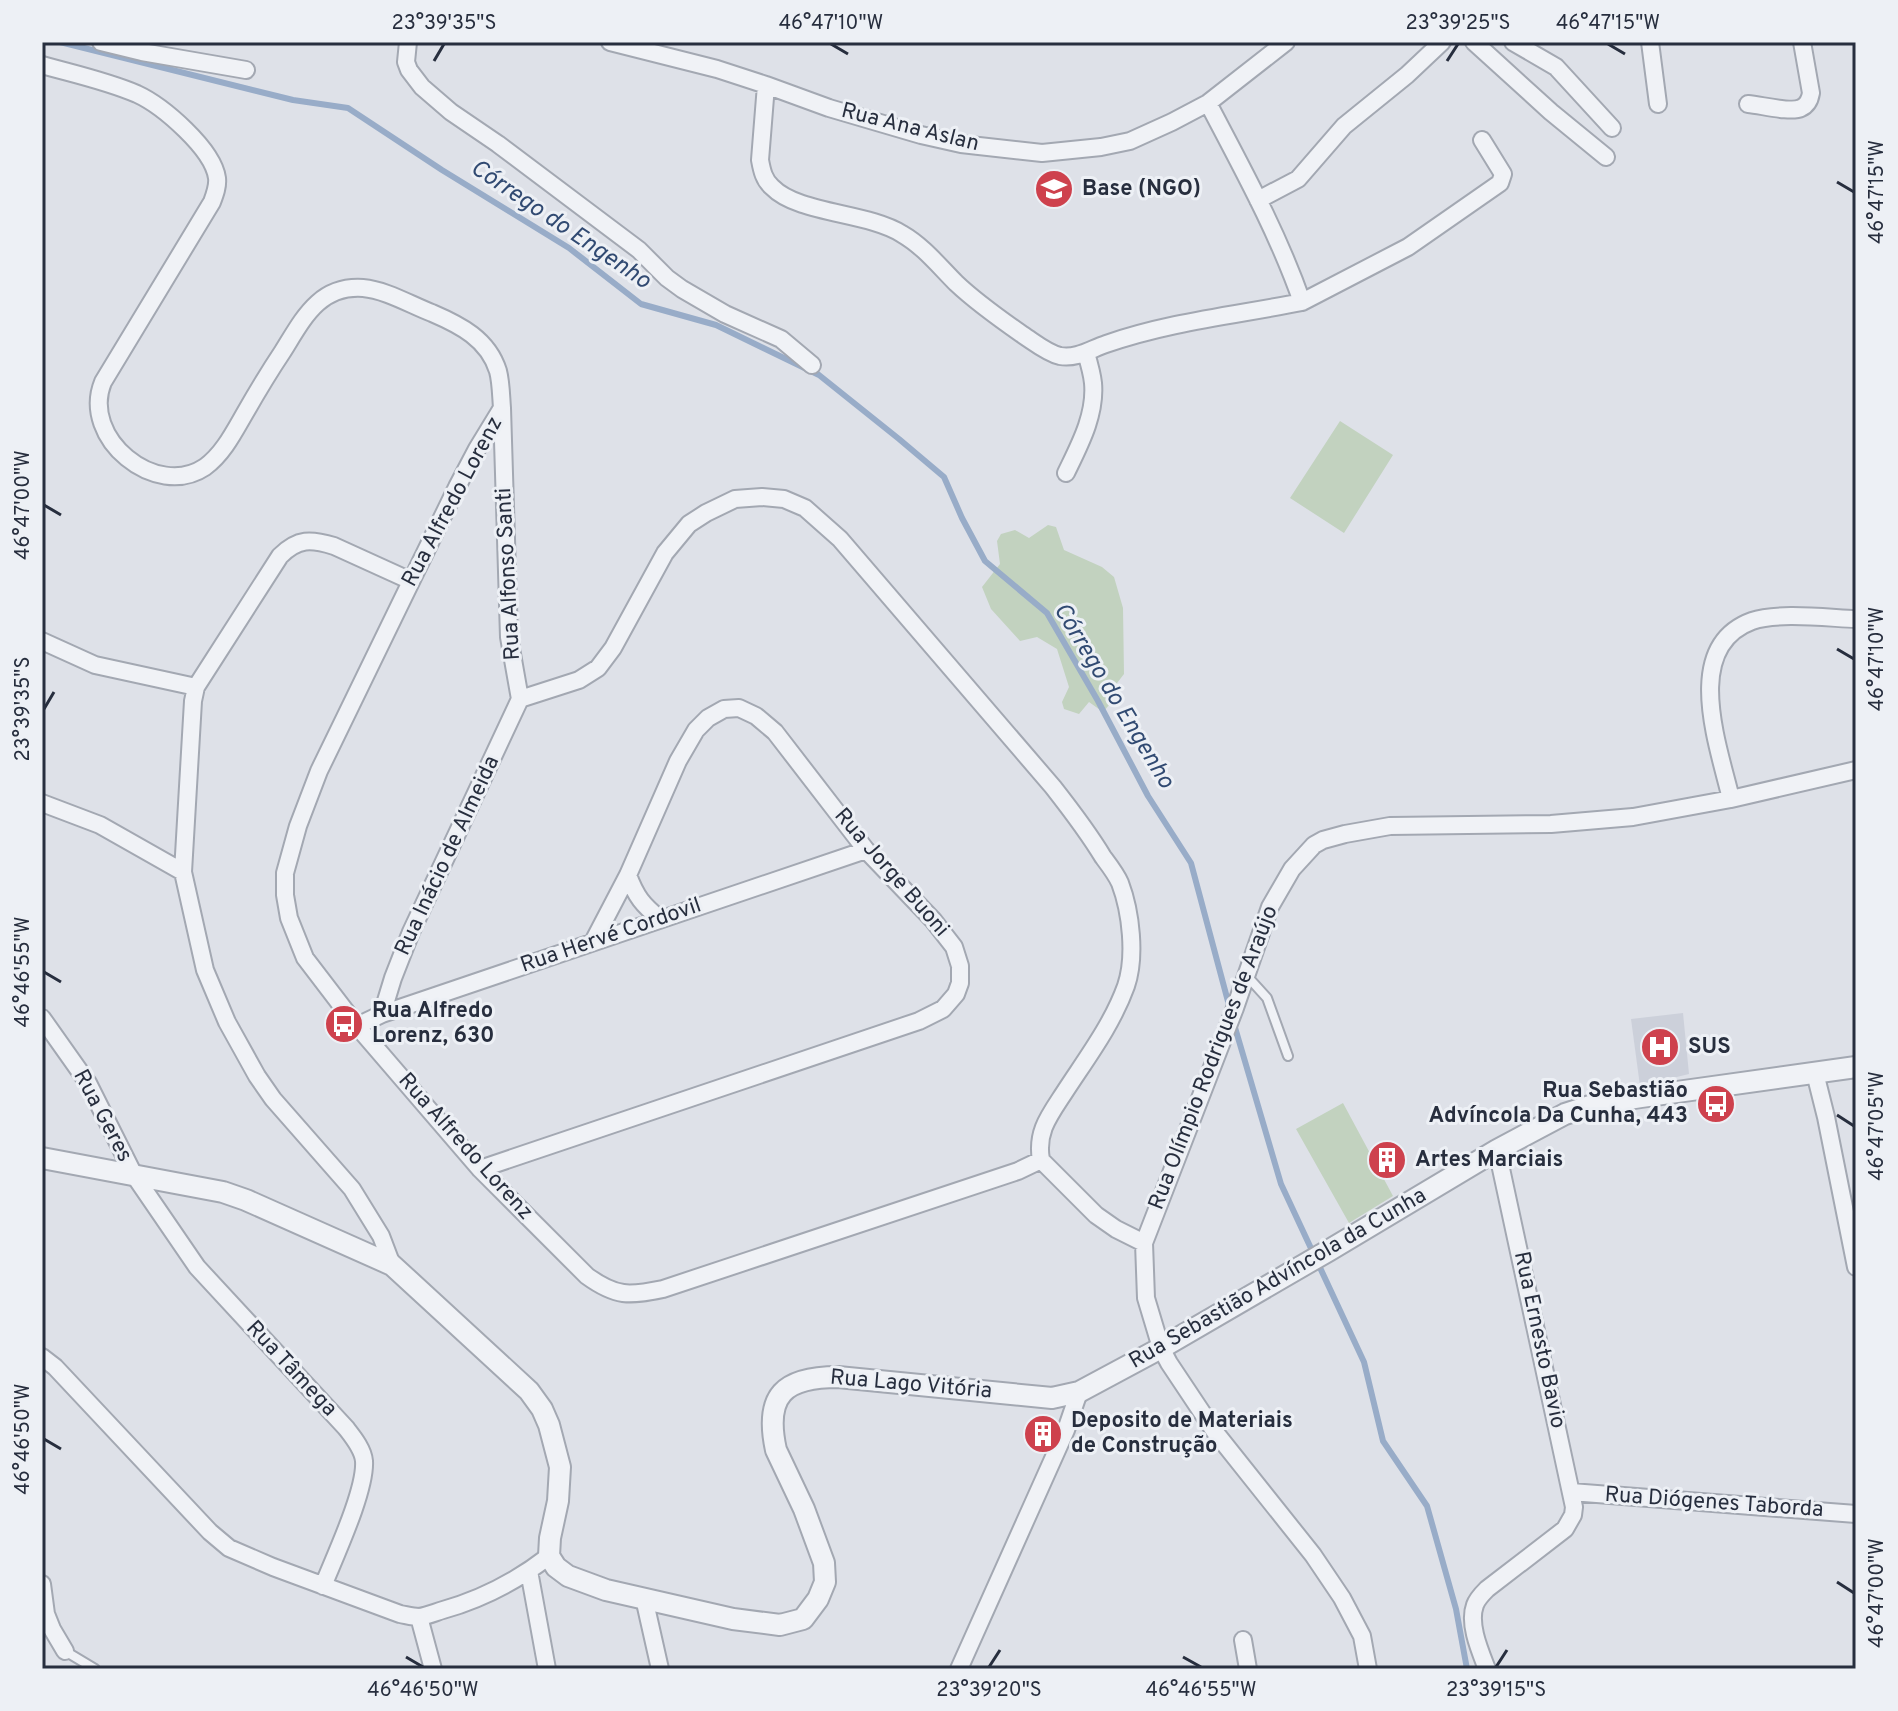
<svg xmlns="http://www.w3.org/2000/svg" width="1898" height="1711" font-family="Overpass,sans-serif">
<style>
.built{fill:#ccd0da}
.green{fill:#c2d2bf}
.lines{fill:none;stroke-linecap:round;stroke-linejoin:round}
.stream{stroke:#98acc8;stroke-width:6}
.service-casing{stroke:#a3a8b2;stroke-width:12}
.minor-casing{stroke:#a3a8b2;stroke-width:20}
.tertiary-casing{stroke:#a3a8b2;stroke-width:24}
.service{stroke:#f0f2f6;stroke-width:8}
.minor{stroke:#f0f2f6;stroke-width:16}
.tertiary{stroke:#f0f2f6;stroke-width:20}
.ticks{fill:none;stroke:#272e3e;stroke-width:3}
.labels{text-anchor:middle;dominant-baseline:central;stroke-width:6;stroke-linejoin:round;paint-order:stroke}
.street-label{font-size:22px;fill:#272e3e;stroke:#edf0f5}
.poi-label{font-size:22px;font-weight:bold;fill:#272e3e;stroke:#edf0f5;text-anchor:start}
.water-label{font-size:24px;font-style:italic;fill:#314a72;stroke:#edf0f5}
.neatline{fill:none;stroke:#272e3e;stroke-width:3}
.ticks-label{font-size:20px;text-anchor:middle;fill:#272e3e}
</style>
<rect width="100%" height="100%" fill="#dee1e8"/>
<path class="built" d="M1683 1013 1689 1074 1640 1086 1631 1019Z"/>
<path class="green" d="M1340 421 1393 455 1344 533 1290 498Z
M1048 525 1056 527 1064 550 1102 567 1114 577 1123 608 1124 674 1114 687 1110 704 1103 712 1089 702 1079 714 1064 709 1062 702 1069 687 1057 649 1037 637 1020 641 991 609 982 587 1000 564 997 541 1001 534 1015 530 1029 538Z
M1343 1103 1393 1196 1349 1223 1296 1129Z"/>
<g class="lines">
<path class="stream" d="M60 42 293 100 348 108 442 170 569 248 641 304 716 325 819 375 899 439 944 477 962 518 985 561 1047 613 1098 701 1148 796 1191 863 1230 1009
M1234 1024 1281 1184 1364 1362 1383 1441 1427 1506 1456 1609 1467 1669"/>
<g class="service-casing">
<path id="service" d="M1247 976 1267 998 1288 1056
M65 1651 95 1669"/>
</g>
<g class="minor-casing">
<path id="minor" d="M101 42 142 52 246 70
M408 42 406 62 409 70 422 87 451 112 498 144 639 250 667 278 682 289 725 314 781 339 812 365
M610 42 717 69 766 85 829 108 921 135 961 144 1042 153 1101 147 1130 141 1172 122 1208 103 1286 42
M1474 42 1551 112 1606 157
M1513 42 1556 67 1612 128
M1650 42 1658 104
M42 65C74 74 107 81 137 94 163 106 213 149 217 178 218 186 215 194 212 202L103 382C80 438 156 500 205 467 223 454 234 432 245 413 257 392 269 372 283 351 303 319 319 285 363 288 386 290 411 305 432 313 460 325 488 339 498 371 501 382 501 396 502 408L509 637 520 699 579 680 598 668 613 648 665 553 689 524 706 513 735 499 762 497 784 499 805 508 840 539 1053 787C1071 810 1088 832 1103 857 1109 865 1116 874 1120 883 1131 912 1136 957 1126 986 1112 1025 1086 1059 1064 1093 1049 1116 1036 1132 1041 1160L1096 1215 1116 1229 1144 1243
M766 85 760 160C762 171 764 180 772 187 798 214 867 212 902 234 923 246 939 266 956 283 976 302 1000 319 1023 335 1034 342 1047 353 1060 356 1077 359 1091 349 1106 344 1169 322 1236 315 1302 302
M1208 103C1242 168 1278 233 1302 302L1408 247 1500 183 1503 174 1482 140
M1748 104C1761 105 1791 113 1801 108 1808 105 1810 99 1811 93L1802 42
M1258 200 1298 179 1344 126 1407 75 1442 42
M502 408 477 449 457 487 319 771 298 826 285 873V895L289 918 305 958 357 1026 480 1169 587 1276C616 1297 629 1296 663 1289L1018 1171 1041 1160
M1066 473C1079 446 1096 415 1093 383 1092 373 1089 363 1086 353
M42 641 95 665 196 687
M1731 799C1719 747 1681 647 1752 621 1777 612 1828 618 1856 619
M42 803 100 825 183 872
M628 875C636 897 643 905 660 919
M382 1014 393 978 411 932 520 699
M42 1018 88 1083 134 1175 197 1267 346 1428C353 1437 363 1449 364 1461 366 1490 335 1556 323 1586
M357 1026 382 1014 866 850
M1815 1073 1826 1117 1856 1267
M480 1169 919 1021 943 1009 956 994 960 983V966L954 947 933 920 866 850 775 732 756 716 739 708 724 709 708 718 696 730 678 761 628 875 593 942
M392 1265 381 1236 352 1189 273 1099 257 1076 227 1022 205 970 183 872 193 701 196 687 280 556C298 538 311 539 334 546L411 581
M42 1357 55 1367 210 1532 229 1548 273 1567 400 1614C406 1615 413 1617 419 1617 427 1616 436 1612 443 1610 482 1599 518 1580 549 1556
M1571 1492 1856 1514
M529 1571 547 1669
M42 1584 46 1614 52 1629 65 1651
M644 1598 660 1669
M419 1617 433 1669
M1243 1640 1248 1669
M959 1669 1066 1430 1079 1392
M1368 1669 1362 1636 1342 1598 1313 1555 1215 1432 1169 1363 1161 1348 1146 1298 1144 1243 1235 1008 1270 907 1292 869 1314 845 1323 840 1345 834 1390 826 1551 824 1633 817 1731 799 1856 770
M1487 1669C1480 1651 1468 1624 1475 1605 1477 1599 1482 1594 1487 1589L1565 1529 1573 1515 1574 1507 1497 1150"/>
</g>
<g class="tertiary-casing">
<path id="tertiary" d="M42 1158 223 1192 246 1200 392 1265 529 1391 542 1409 549 1425 560 1467 558 1501 550 1538 549 1556 556 1567 568 1576 606 1590 733 1619 780 1625 803 1619 818 1599 825 1582 824 1563 804 1509 776 1450C764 1395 784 1377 838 1377L1052 1398 1079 1392 1161 1348 1328 1251 1497 1150 1565 1114 1596 1104 1641 1097 1856 1067"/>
</g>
<use href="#service" class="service"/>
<use href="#minor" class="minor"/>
<use href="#tertiary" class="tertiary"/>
</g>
<path class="ticks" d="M831 44 848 54M1608 44 1625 54M434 61 444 44M1447 61 1458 44M1837 182 1854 192M44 505 61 515M1837 649 1854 659M44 709 54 692M44 972 61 982M1837 1115 1854 1126M44 1439 61 1449M1837 1582 1854 1593M406 1657 423 1667M1183 1657 1201 1667M989 1667 1000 1650M1496 1667 1507 1650"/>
<defs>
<g id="school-disc" transform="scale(2)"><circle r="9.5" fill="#ce414d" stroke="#edf0f5"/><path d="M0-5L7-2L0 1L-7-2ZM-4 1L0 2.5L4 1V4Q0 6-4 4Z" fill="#fff"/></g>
<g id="bus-disc" transform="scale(2)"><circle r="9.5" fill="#ce414d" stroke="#edf0f5"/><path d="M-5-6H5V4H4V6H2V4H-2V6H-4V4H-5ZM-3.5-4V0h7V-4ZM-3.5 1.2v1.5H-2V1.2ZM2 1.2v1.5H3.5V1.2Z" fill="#fff"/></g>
<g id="hospital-disc" transform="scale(2)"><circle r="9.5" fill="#ce414d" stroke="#edf0f5"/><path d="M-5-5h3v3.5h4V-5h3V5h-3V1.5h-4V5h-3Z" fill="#fff"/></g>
<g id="building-disc" transform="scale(2)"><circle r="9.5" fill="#ce414d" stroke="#edf0f5"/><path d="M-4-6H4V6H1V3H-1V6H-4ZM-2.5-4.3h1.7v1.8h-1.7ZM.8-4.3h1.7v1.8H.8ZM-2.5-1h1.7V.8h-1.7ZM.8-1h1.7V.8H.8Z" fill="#fff"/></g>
</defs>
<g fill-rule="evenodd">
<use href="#school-disc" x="1054" y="189"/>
<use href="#bus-disc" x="344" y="1024"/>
<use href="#hospital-disc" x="1660" y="1047"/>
<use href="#bus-disc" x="1716" y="1104"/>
<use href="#building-disc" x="1387" y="1160"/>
<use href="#building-disc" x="1043" y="1434"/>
</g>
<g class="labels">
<g class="street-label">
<text transform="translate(910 128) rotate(14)">Rua Ana Aslan</text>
<text transform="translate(453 502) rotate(-62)">Rua Alfredo Lorenz</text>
<text transform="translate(509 574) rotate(-93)">Rua Alfonso Santi</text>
<text transform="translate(448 856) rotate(-65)">Rua Inácio de Almeida</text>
<text transform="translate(891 873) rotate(49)">Rua Jorge Buoni</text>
<text transform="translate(611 936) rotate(-19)">Rua Hervé Cordovil</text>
<text transform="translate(1214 1058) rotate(-69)">Rua Olímpio Rodrigues de Araújo</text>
<text transform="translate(102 1116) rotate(62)">Rua Geres</text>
<text transform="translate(465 1147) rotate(48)">Rua Alfredo Lorenz</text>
<text transform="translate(1278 1279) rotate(-30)">Rua Sebastião Advíncola da Cunha</text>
<text transform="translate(1539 1340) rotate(78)">Rua Ernesto Bavio</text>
<text transform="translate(291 1369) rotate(47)">Rua Tâmega</text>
<text transform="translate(911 1385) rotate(5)">Rua Lago Vitória</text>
<text transform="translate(1714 1503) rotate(4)">Rua Diógenes Taborda</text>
</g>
<g class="poi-label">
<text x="1082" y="189">Base (NGO)</text>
<text x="372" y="1011">Rua Alfredo<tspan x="372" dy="25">Lorenz, 630</tspan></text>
<text x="1688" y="1047">SUS</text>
<text x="1688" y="1091" text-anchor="end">Rua Sebastião<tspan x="1688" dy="25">Advíncola Da Cunha, 443</tspan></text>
<text x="1415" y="1160">Artes Marciais</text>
<text x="1071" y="1421">Deposito de Materiais<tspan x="1071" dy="25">de Construção</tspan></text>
</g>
<g class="water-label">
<text transform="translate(560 225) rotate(34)">Córrego do Engenho</text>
<text transform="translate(1113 696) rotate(59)">Córrego do Engenho</text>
</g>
</g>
<rect width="1898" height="1711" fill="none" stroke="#edf0f5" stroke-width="88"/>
<rect x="44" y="44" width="1810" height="1623" class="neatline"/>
<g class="ticks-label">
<text x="444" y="29">23°39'35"S</text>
<text x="831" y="29">46°47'10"W</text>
<text x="1458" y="29">23°39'25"S</text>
<text x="1608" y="29">46°47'15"W</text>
<text transform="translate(1876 192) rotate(-90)" y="7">46°47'15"W</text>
<text transform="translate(22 505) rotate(-90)" y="7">46°47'00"W</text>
<text transform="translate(1876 659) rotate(-90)" y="7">46°47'10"W</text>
<text transform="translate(22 709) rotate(-90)" y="7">23°39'35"S</text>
<text transform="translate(22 972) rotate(-90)" y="7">46°46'55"W</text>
<text transform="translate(1876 1126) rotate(-90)" y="7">46°47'05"W</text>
<text transform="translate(22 1439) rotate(-90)" y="7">46°46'50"W</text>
<text transform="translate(1876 1593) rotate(-90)" y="7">46°47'00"W</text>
<text x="423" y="1696">46°46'50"W</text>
<text x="989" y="1696">23°39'20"S</text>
<text x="1201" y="1696">46°46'55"W</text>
<text x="1496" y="1696">23°39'15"S</text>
</g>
</svg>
